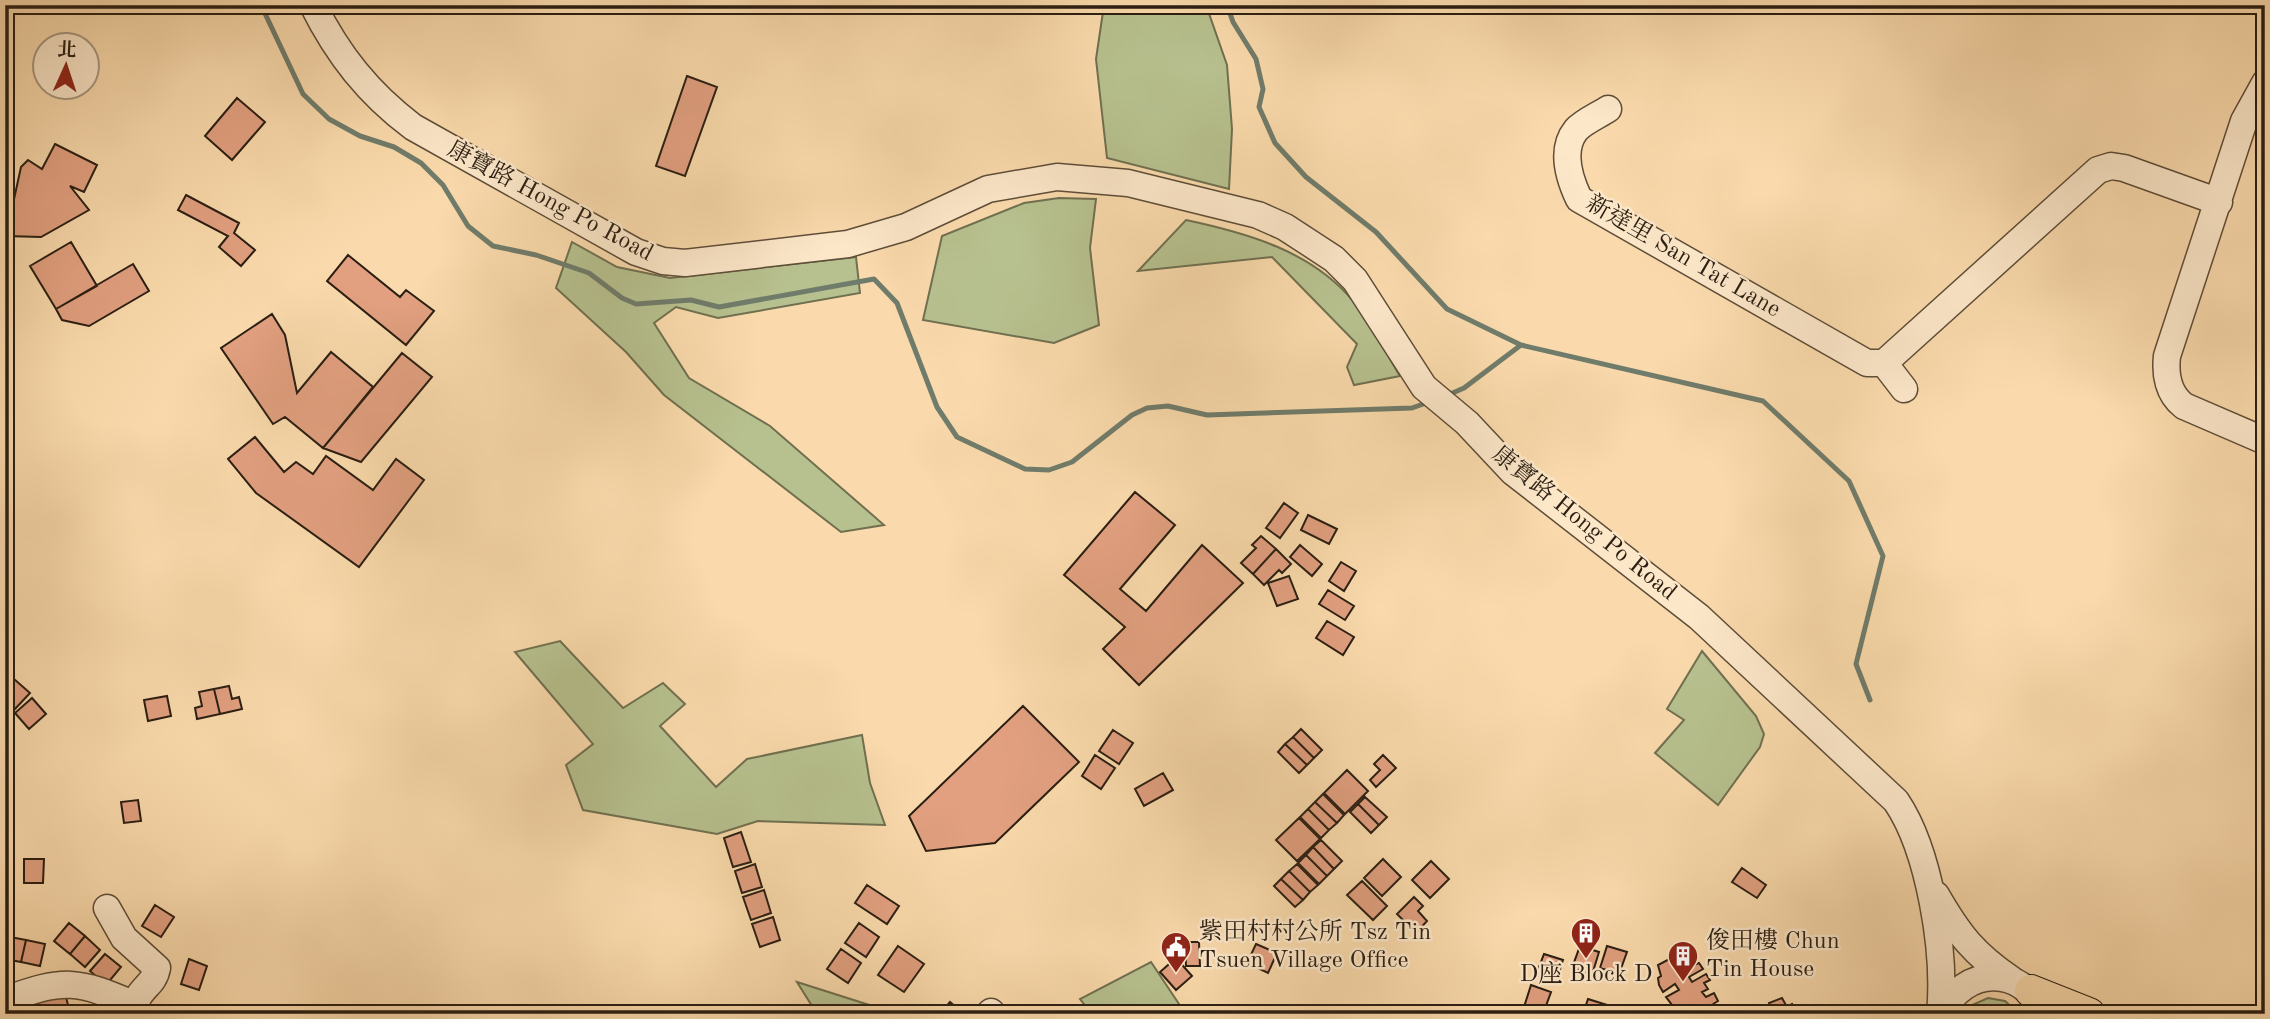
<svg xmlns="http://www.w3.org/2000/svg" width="2270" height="1019" font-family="'Old Standard TT','Noto Serif TC',serif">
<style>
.green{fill:#b7c18f;stroke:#707050;stroke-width:2}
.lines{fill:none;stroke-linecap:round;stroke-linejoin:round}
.stream{stroke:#707c6b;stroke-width:5}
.building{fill:#e2a080;stroke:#2a1e12;stroke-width:2}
.minor-casing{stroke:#5e4d38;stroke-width:29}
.major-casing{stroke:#2a1e12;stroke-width:34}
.minor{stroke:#fce7c9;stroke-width:26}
.major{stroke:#fadaac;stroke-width:32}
.labels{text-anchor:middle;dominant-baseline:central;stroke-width:5;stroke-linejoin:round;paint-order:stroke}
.street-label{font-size:24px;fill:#2a1e12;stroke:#fce7c9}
.poi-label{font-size:24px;fill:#2a1e12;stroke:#fce7c9;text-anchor:start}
</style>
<rect width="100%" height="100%" fill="#fadaac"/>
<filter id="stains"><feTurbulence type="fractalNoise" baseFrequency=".00286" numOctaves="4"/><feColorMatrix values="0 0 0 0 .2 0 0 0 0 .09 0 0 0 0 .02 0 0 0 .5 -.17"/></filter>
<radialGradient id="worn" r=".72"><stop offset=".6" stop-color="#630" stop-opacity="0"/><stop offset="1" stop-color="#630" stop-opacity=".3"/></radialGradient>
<path class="green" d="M1104 5H1206L1227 65 1232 129 1229 189 1107 158 1096 59Z
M1059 198 1096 199 1090 248 1099 325 1054 343 923 320 942 236 1024 203Z
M1186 220C1247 233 1312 251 1354 302 1372 323 1385 352 1400 376L1354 385 1347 367 1357 344 1272 257 1138 271Z
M572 242 617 267 670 278 856 257 860 293 718 318 676 307 654 323 689 378 770 426 884 525 841 532 664 395 626 352 556 288Z
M560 641 623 708 663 683 685 704 660 726 716 787 747 759 862 735 870 783 885 825 758 821 717 834 583 810 566 765 593 744 515 652Z
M1702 651 1756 716 1764 734 1760 747 1718 805 1655 753 1684 720 1667 709Z
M1151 962 1179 1004 1165 1014H1092L1080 999Z
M797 982 885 1010 890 1014H817Z
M1988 998 2005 1001 2019 1014H1964L1972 1005Z"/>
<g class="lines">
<path class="stream" d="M261 5 303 94 329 119 360 136 394 147 421 163 443 185 468 226 493 246 536 255 589 273 622 298 636 304 691 300 719 307 874 279 897 303 937 407 957 437 1025 469 1049 470 1072 462 1132 415 1147 408 1168 406 1207 415 1412 408 1429 402
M1227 5 1233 22 1256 59 1263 89 1259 107 1275 143 1306 177 1376 232 1447 309 1521 345
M1448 395 1464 388 1521 345 1763 401 1849 481 1883 556 1856 664 1870 700"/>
</g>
<path class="building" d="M2265 38V53L2257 48Z
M687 76 717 87 685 176 656 166Z
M237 98 265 122 232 160 205 136Z
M55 144 97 165 84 192 70 186 89 210 41 237 6 236 21 167 28 160 42 169Z
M186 195 239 223 234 233 255 250 241 266 219 247 228 236 178 210Z
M71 242 97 286 56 309 30 266Z
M348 255 400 297 406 290 434 311 406 345 327 281Z
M133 264 149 291 89 326 62 320 56 309Z
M272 314 285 335 297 393 331 352 373 387 323 448 285 417 273 424 221 348Z
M402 353 432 377 361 462 323 448Z
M255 437 284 472 296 462 313 474 326 456 373 490 396 459 424 480 359 567 256 493 228 459Z
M1135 492 1175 525 1120 589 1146 611 1202 545 1243 583 1139 685 1103 649 1125 627 1064 575Z
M1284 503 1298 513 1280 538 1266 528Z
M1308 515 1337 529 1329 544 1301 530Z
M1261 536 1276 549 1253 574 1241 563 1256 548 1252 545Z
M1300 545 1322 564 1312 576 1290 557Z
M1276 549 1291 564 1282 573 1279 570 1264 585 1253 574Z
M1341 562 1356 571 1344 591 1329 581Z
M1289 576 1298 599 1277 606 1268 583Z
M1328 590 1354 606 1345 620 1319 604Z
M1327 621 1354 637 1343 655 1316 638Z
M14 679 30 693 14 710 5 702V688Z
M229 686 232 699 239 697 242 709 220 714 214 689Z
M214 689 220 714 197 719 195 708 202 706 199 692Z
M167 696 171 716 148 721 144 700Z
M32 698 46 714 29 729 15 713Z
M1023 706 1079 762 995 843 926 851 909 816Z
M1301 729 1322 750 1314 758 1293 737Z
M1113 730 1133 743 1119 764 1099 751Z
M1293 737 1314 758 1307 765 1285 744Z
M1285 744 1307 765 1299 773 1278 752Z
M1095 755 1115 768 1101 789 1082 776Z
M1383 755 1396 768 1376 787 1370 780 1380 770 1374 764Z
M1347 770 1368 791 1345 814 1324 793Z
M1163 773 1173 790 1144 806 1135 789Z
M1323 794 1344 815 1337 823 1315 802Z
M1365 797 1387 817 1379 825 1358 804Z
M138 800 141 821 124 823 121 802Z
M1315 802 1337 823 1329 830 1308 809Z
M1358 804 1379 825 1371 833 1350 812Z
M1308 809 1329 830 1321 838 1300 817Z
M1299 818 1320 839 1297 861 1276 840Z
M741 832 751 862 733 867 724 838Z
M1321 840 1342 861 1334 869 1313 847Z
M1313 847 1334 869 1327 876 1306 855Z
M1306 855 1327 876 1319 884 1298 863Z
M24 859H44L43 883H24Z
M1383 859 1401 877 1382 896 1364 878Z
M1431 861 1449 879 1430 898 1412 880Z
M755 864 762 887 742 893 735 871Z
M1297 864 1318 885 1310 892 1289 871Z
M1742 868 1766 885 1757 898 1732 882Z
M1289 871 1310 892 1303 900 1281 879Z
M1281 879 1303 900 1295 907 1274 886Z
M1362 881 1387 906 1373 920 1347 895Z
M867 885 899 906 887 924 855 903Z
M764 890 771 913 751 920 743 897Z
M1414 897 1423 906 1418 911 1427 921 1416 933 1397 914Z
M155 905 174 917 161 937 142 926Z
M773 917 780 940 760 947 752 924Z
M69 923 85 936 70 954 54 941Z
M859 923 879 937 866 957 845 943Z
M5 936 26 940 21 962 5 959Z
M85 936 100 950 85 967 70 954Z
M26 940 45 944 40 966 21 962Z
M1185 942H1199L1200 966H1186Z
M1256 944 1277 953 1268 973 1247 963Z
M898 946 924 964 904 992 878 975Z
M1580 946 1599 952 1592 975 1572 968Z
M1607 946 1627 952 1619 974 1600 968Z
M841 949 861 963 848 983 827 969Z
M1681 953 1694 965 1699 963 1703 969 1689 977 1692 982 1706 974 1710 980 1704 983 1708 989 1702 992 1706 997 1714 993 1718 1001 1707 1008 1710 1014H1679L1666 997 1679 990 1675 984 1663 992 1659 985 1658 978 1661 976 1658 965Z
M105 954 121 967 106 985 90 971Z
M1544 954 1563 960 1556 982 1536 975Z
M1176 958 1192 976 1176 990 1160 972Z
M189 959 207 966 199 990 181 984Z
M1531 985 1551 992 1543 1014 1524 1007Z
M65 993 69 1009 40 1014 37 999Z
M1782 998 1787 1007 1792 1004 1797 1014H1774L1769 1003Z
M1588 999 1607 1005 1604 1014H1583Z
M950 1002 962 1012 961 1014H940Z
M155 1005 176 1006 175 1014H155Z
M1763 1006 1767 1014H1754L1757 1010Z"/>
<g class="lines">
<g class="minor-casing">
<path id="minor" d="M313 5C338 55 368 93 413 127L636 252 663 261 685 263 848 244 906 227 988 189 1057 177 1128 183 1258 215 1285 227 1334 259 1355 280 1424 387 1467 423 1513 472 1699 617 1896 801C1930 851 1946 953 1940 1014
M2265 83 2244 121 2167 356C2165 374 2168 394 2184 406L2265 441
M1608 109C1599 115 1583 122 1576 130 1560 150 1570 180 1579 199L1867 363H1884L2098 170 2111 166 2124 168 2219 202
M1884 363 1904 389
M1936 895C1959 935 1974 954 2012 980
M107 908 124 938 157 968C153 989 136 986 134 1014
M5 1000C65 978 77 980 135 1005
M989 1014 991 1012
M1942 1014C1963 966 2024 964 2043 1014"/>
</g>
<g class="major-casing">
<path id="major" d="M2031 991 2089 1014"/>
</g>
<use href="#minor" class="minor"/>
<use href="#major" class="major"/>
</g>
<defs>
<g id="building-pin" transform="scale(1.575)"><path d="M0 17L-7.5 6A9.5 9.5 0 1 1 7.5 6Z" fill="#8f2418" stroke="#fce7c9"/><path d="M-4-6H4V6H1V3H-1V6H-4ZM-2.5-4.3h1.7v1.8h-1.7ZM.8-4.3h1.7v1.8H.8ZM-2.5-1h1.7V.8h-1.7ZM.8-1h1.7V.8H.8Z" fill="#fff"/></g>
<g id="civic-pin" transform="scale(1.575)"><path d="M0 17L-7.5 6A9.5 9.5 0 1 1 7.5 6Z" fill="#8f2418" stroke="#fce7c9"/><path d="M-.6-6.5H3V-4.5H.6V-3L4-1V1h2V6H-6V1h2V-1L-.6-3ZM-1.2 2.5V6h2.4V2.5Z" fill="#fff"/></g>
</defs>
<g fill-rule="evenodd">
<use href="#building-pin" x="1586" y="933"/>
<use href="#civic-pin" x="1176" y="947"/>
<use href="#building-pin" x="1683" y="956"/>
</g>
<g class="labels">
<g class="street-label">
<text transform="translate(550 202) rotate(28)">康寶路 Hong Po Road</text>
<text transform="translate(1683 257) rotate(30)">新達里 San Tat Lane</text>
<text transform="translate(1584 524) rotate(39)">康寶路 Hong Po Road</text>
</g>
<g class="poi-label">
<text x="1199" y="933">紫田村村公所 Tsz Tin<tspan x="1199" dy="28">Tsuen Village Office</tspan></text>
<text x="1706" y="942">俊田樓 Chun<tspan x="1706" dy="28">Tin House</tspan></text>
<text x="1586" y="975" text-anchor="middle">D座 Block D</text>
</g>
</g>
<rect width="2270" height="1019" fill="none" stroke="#fadaac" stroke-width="28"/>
<rect x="7" y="7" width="2256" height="1005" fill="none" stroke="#2a1e12" stroke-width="3.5"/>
<rect x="14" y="14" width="2242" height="991" fill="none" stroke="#2a1e12" stroke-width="2"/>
<g transform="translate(66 66) rotate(3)"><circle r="33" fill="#fce7c9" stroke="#a89780" stroke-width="2"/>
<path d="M0-5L12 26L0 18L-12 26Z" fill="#8f2418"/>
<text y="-10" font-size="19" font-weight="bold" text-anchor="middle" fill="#2a1e12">北</text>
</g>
<rect width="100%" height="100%" filter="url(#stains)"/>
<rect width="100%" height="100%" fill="url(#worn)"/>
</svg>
